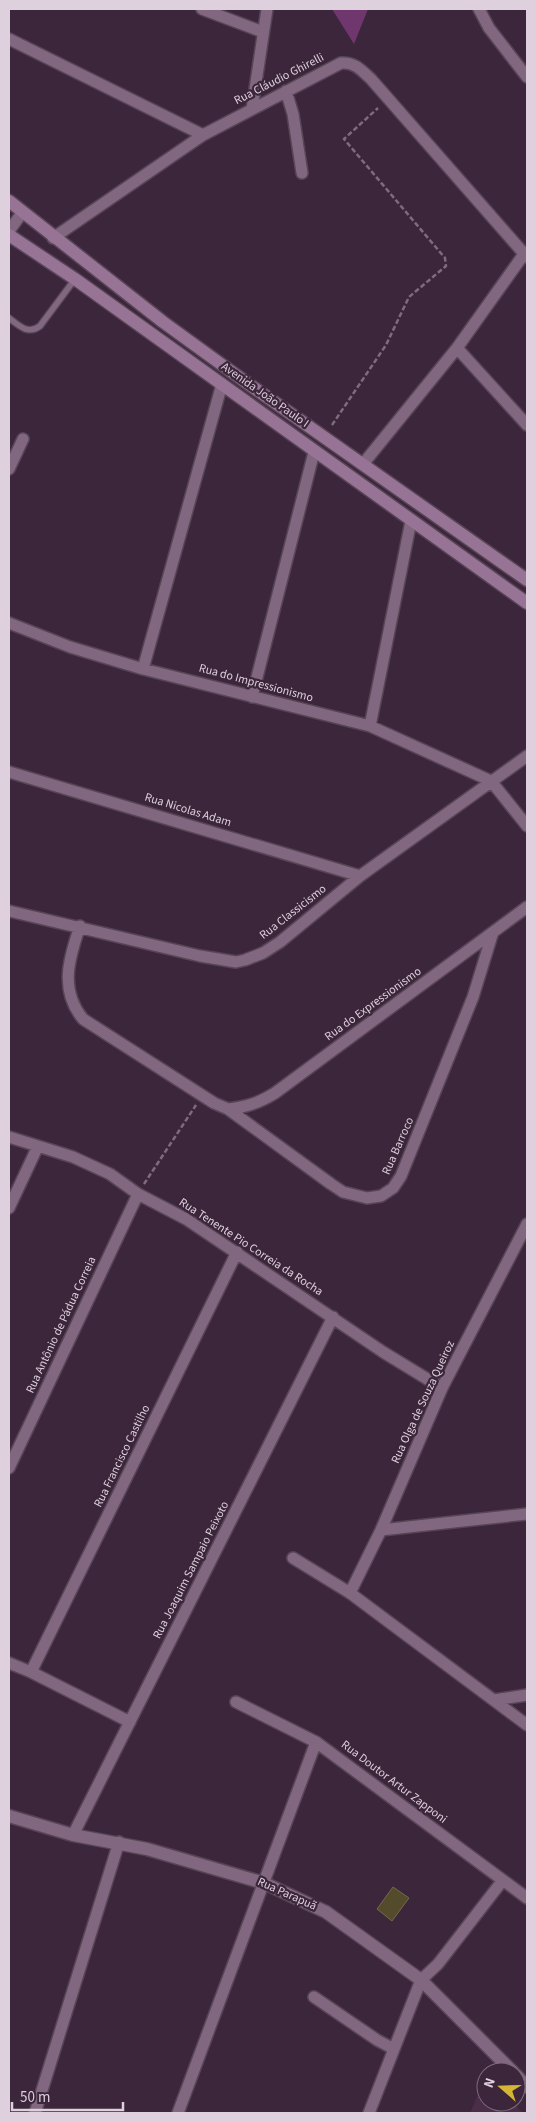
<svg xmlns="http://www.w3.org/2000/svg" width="536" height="2122" font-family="'Source Sans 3',sans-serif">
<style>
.built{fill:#4a2e48}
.green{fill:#70376e}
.building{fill:#544b2c;stroke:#736a49}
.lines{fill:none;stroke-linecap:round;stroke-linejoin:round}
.service-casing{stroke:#574456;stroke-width:8}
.minor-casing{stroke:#574456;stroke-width:14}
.tertiary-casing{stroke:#574456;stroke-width:15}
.secondary-casing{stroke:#574456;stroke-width:15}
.path{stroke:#7e6c7d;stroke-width:2.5;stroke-dasharray:5 2.5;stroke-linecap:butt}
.service{stroke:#81677f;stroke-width:5.5}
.minor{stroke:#81677f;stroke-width:11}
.tertiary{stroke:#81677f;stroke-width:12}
.secondary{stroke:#977395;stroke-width:12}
.labels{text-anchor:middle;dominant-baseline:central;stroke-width:4.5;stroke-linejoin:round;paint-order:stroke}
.street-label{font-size:12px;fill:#ded0dd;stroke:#3c263b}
</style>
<rect width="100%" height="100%" fill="#3c263b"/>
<path class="built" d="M485 2078 486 2102H512L523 2113H470Z"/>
<path class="green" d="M332 9H368L354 44Z"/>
<path class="building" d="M393 1887 409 1898 392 1921 377 1909Z"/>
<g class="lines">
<g class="service-casing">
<path id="service" d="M9 318C19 326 28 335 40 326L75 279"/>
</g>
<g class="minor-casing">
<path id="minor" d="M202 9 263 32
M479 9 489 28 527 77
M9 39 203 135
M286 91 293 114 302 173
M252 109 267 9
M9 231 22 213
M53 238 203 135 341 63C355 62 361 70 371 79L527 257
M457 348 527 425
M363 464 457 348 524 254
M9 469 23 439
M9 623 70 647 143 669 370 726 491 781 527 826
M143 669 222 384
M252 697 314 452
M370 726 411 521
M9 772 360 876
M9 911 200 956 236 962 245 960 263 953 280 942 360 876 527 756
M80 926C69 958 59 990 83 1019L214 1103 228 1109 331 1184 343 1192 367 1198 381 1196 393 1188 401 1176 473 997 493 932
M228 1109C246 1107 259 1103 275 1093L527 907
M9 1137 73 1157 110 1174 138 1194 186 1219 383 1352 442 1388
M9 1208 38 1146
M9 1468 138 1194
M381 1530 527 1514
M293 1558 350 1593 527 1725
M350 1593 381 1530 442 1388 527 1224
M9 1663 31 1672 130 1722
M31 1672 237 1252
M494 1700 527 1695
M236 1702 316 1742 527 1898
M73 1835 333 1317
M314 1997 377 2040 394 2049
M35 2113 119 1842
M178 2113 316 1742
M369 2113 421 1980 438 1964 503 1880"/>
</g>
<g class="tertiary-casing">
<path id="tertiary" d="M9 1816 73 1835 147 1849 264 1883 326 1912 421 1980 513 2072
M516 2075 527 2087"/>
</g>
<g class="secondary-casing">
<path id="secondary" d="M9 201 163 322 247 383 527 580
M9 235 75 279 527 603"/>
</g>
<path class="path" d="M332 425 386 345 409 297 446 266 445 258 344 139 378 108
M144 1184 196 1105"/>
<use href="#service" class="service"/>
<use href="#minor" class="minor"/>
<use href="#tertiary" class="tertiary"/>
<use href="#secondary" class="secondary"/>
</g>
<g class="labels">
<g class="street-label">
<text transform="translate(279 79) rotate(-27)">Rua Cláudio Ghirelli</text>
<text transform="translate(265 395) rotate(35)">Avenida João Paulo I</text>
<text transform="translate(256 683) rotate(15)">Rua do Impressionismo</text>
<text transform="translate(188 810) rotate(17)">Rua Nicolas Adam</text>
<text transform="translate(293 912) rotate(-38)">Rua Classicismo</text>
<text transform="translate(373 1004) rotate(-36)">Rua do Expressionismo</text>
<text transform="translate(398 1146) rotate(-66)">Rua Barroco</text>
<text transform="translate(251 1247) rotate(33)">Rua Tenente Pio Correia da Rocha</text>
<text transform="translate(61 1325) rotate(-65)">Rua Antônio de Pádua Correia</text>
<text transform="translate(423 1402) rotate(-65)">Rua Olga de Souza Queiroz</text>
<text transform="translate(122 1456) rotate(-64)">Rua Francisco Castilho</text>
<text transform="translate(191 1570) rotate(-63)">Rua Joaquim Sampaio Peixoto</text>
<text transform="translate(394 1782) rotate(37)">Rua Doutor Artur Zapponi</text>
<text transform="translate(287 1894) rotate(24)">Rua Parapuã</text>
</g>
</g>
<rect width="536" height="2122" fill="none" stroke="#ded0dd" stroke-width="20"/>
<g transform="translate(501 2087) rotate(290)"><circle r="24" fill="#3c263b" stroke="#7d6a7c"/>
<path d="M0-4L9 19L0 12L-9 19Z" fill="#d6b534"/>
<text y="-8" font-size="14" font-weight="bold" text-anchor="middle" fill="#ded0dd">N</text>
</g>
<path d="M12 2102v8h111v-8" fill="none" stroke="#ded0dd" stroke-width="2.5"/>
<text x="20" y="2102" font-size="15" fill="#ded0dd" stroke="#3c263b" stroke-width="4" paint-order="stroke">50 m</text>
</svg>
